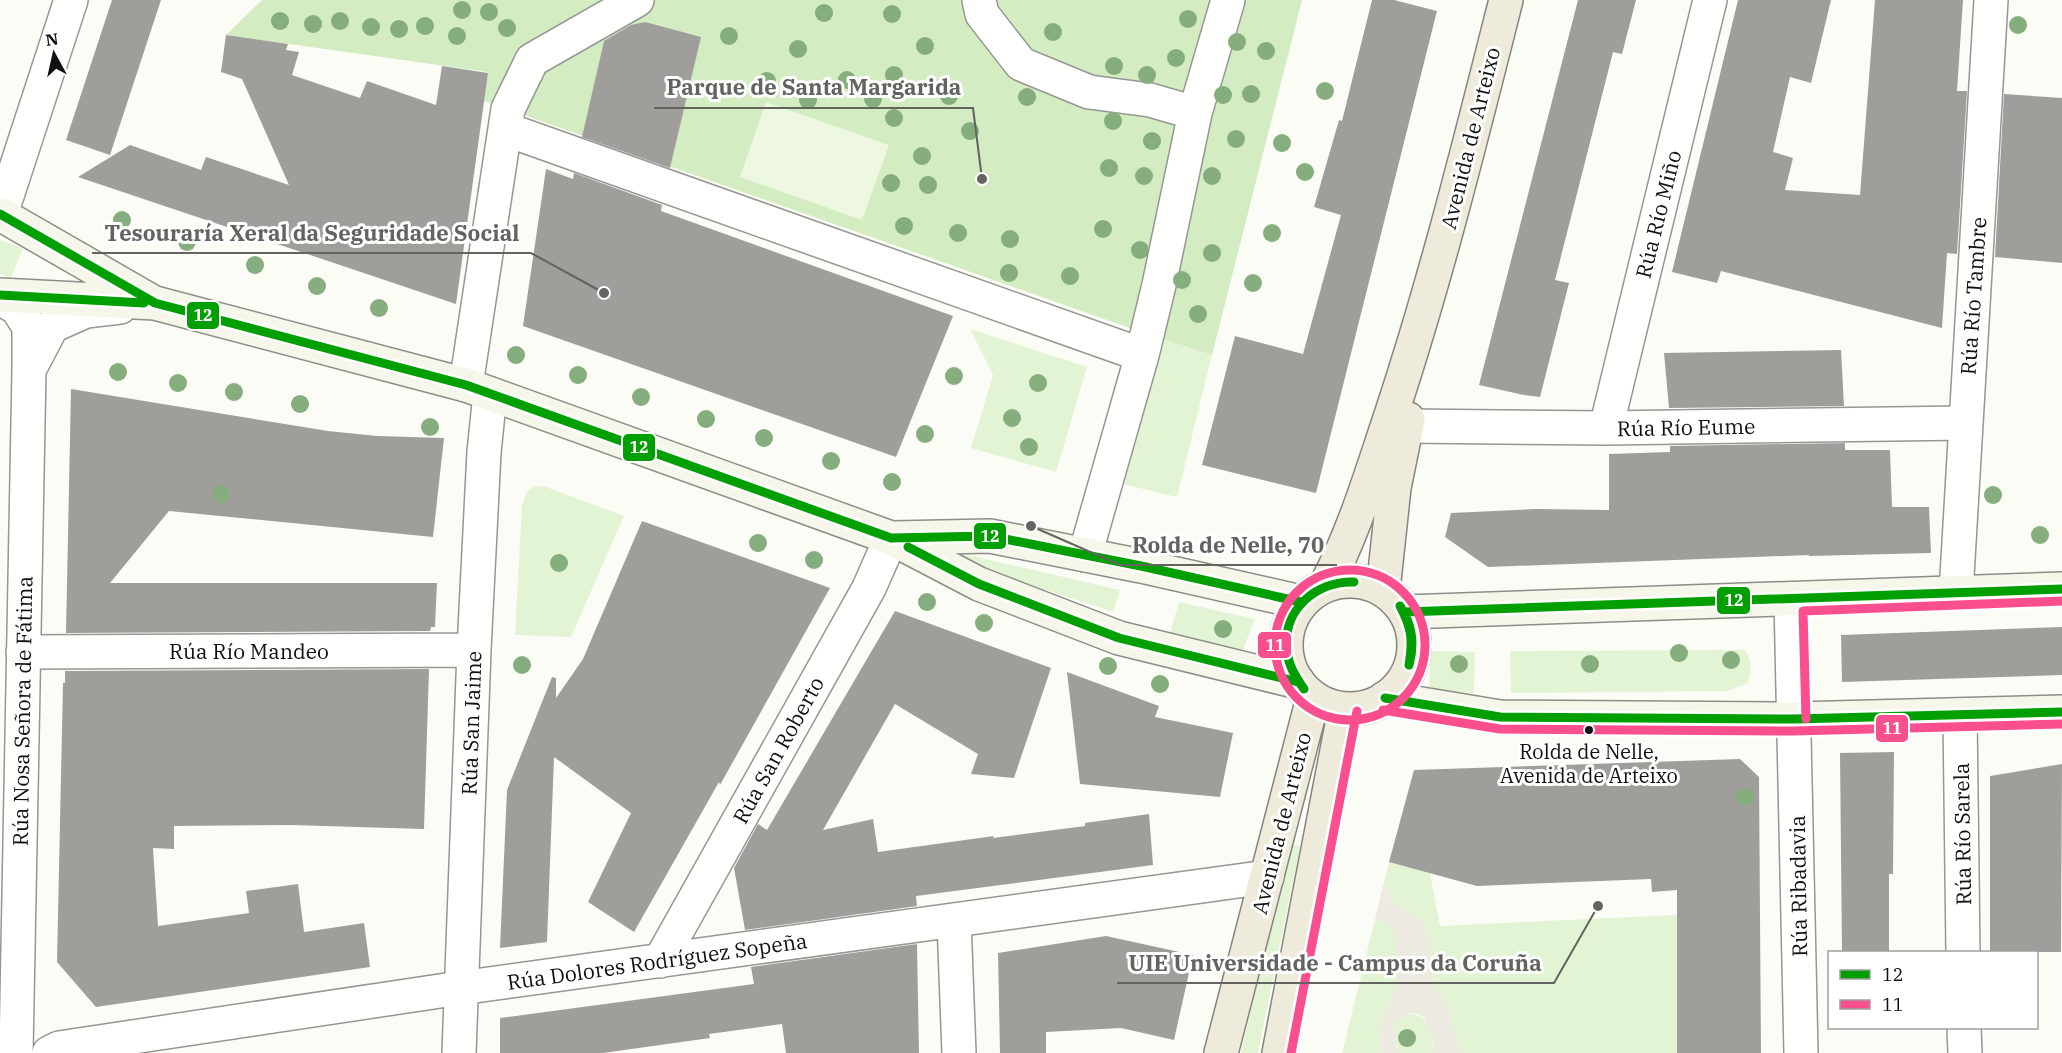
<svg xmlns="http://www.w3.org/2000/svg" width="2062" height="1053" font-family="'IBM Plex Serif',serif">
<style>
.green{fill:#e3f4d4}
.forest{fill:#d3ecc2}
.pitch{fill:#eef7df}
.plaza{fill:#edebe1}
.building{fill:#a09e9b}
.lines{fill:none;stroke-linecap:round;stroke-linejoin:round}
.street-casing{stroke:#969694;stroke-width:36}
.secondary-casing{stroke:#8d8d8a;stroke-width:36}
.primary-casing{stroke:#848481;stroke-width:36}
.street{stroke:#fffffe;stroke-width:33}
.secondary{stroke:#f6f6eb;stroke-width:33}
.primary{stroke:#eeebda;stroke-width:33}
.bus-1-casing{stroke:#fff;stroke-width:14}
.bus-2-casing{stroke:#fff;stroke-width:14}
.bus-1{stroke:#019f02;stroke-width:9}
.bus-2{stroke:#f94f8e;stroke-width:9}
.tree{fill:#86ad7e}
.bus-dot{fill:#101010;stroke:#fff;stroke-width:2}
.labels{text-anchor:middle;dominant-baseline:central;stroke-width:6;stroke-linejoin:round;paint-order:stroke}
.bus-label{font-size:20px;fill:#101010;stroke:#fff}
.street-label{font-size:21px;fill:#101010;stroke:#fff}
.leader{fill:none;stroke:#636360;stroke-width:2}
.callout-dot{fill:#636360;stroke:#fff;stroke-width:2}
.callout-label{font-size:22px;text-anchor:middle;font-weight:bold;fill:#636360;stroke:#fff;stroke-width:6;stroke-linejoin:round;paint-order:stroke}
.line-badge{stroke:#fff;stroke-width:2}
.badge-label{font-size:16px;text-anchor:middle;font-weight:bold;fill:#fff}
</style>
<rect width="100%" height="100%" fill="#fcfcf6"/>
<path class="green" d="M0 240 23 248 11 278 0 274Z
M970 329 1087 367 1056 472 971 448 993 375Z
M1162 339 1212 355 1177 497 1123 484Z
M535 486 546 487 624 516 571 637 515 635 522 505 527 492Z
M955 552 1120 590 1113 612 952 559Z
M1179 602 1255 619 1241 655 1170 633Z
M1745 650C1752 660 1752 671 1748 683L1728 691 1511 693 1510 651Z
M1430 651 1475 652 1474 693 1429 692Z
M1289 844 1300 846 1258 1053H1241Z
M1389 862 1430 873 1440 926 1677 915V1053H1463L1455 1039 1451 1012 1445 999 1433 983 1429 937 1424 923 1396 904 1384 886Z
M1376 918 1393 926 1399 965 1395 988 1379 1028 1381 1053H1342Z
M1405 1013C1430 1015 1435 1029 1433 1053H1397L1394 1023Z"/>
<path class="forest" d="M262 0H1302L1212 355 1147 334 484 101 488 72 226 35Z"/>
<path class="pitch" d="M766 102 889 145 862 220 740 177Z"/>
<path class="plaza" d="M1389 862 1430 873 1440 926 1456 987 1440 926 1430 873 1390 863 1384 886 1396 904 1424 923 1429 937 1433 983 1445 999 1451 1012 1455 1039 1463 1053H1433L1434 1042 1425 1018 1417 1014 1405 1013 1394 1023 1397 1053H1381L1379 1028 1395 988 1399 965 1393 927 1376 918 1342 1053Z"/>
<path class="building" d="M112 0H161L110 155 66 140Z
M1372 0H1394L1437 11 1316 493 1202 465 1235 336 1303 354 1341 215 1314 207 1339 120 1342 121Z
M1578 0H1636L1622 54 1613 52 1555 280 1569 283 1540 397 1524 395 1479 385Z
M1738 0H1831L1811 83 1790 77 1773 152 1793 158 1785 190 1860 195 1875 0H1963L1957 91H1967L1957 254 1947 253 1942 328 1721 271 1717 283 1672 272Z
M645 22 701 37 670 168 582 137 604 41 631 25Z
M226 35 288 44 286 50 299 52 292 75 360 98 367 81 436 105 442 66 488 73 456 304 78 177 130 145 201 170 206 157 289 185 242 79 221 72Z
M2004 94 2062 98V263L1995 257Z
M546 169 573 179 574 173 662 205 661 211 953 316 896 457 523 326Z
M1841 350 1844 406 1669 408 1664 353Z
M71 389 328 431 377 436 444 438 433 537 169 511 110 583H437L435 627H431L430 631 66 633Z
M1845 443V450H1890L1892 507H1929L1931 553 1809 556V555L1488 567 1445 537 1451 513 1536 509 1609 510V454L1670 452V446Z
M642 521 830 588 720 785 719 782 634 932 588 902 631 813 554 757 547 942 500 948 507 790 552 677 556 678V698L583 659Z
M895 611 1051 668 1014 778 971 774 978 754 895 704 823 830 873 819 878 852 994 836 993 838 1085 826V823L1149 814 1153 865 916 896 917 906 745 930 734 868 758 824 767 830Z
M2062 627V675L1842 682 1841 635Z
M429 669 424 829 291 825 174 826V849L153 848 158 926 249 913 246 891 298 884 304 932 364 923 370 967 96 1007 57 962 63 683H65V671Z
M1067 672 1159 706 1155 717 1233 733 1220 797 1080 784Z
M1894 752 1893 874H1889V952H1842L1840 753Z
M1740 759 1759 777 1761 1053H1677V890L1652 892 1651 879 1477 886 1389 862 1414 770Z
M2062 764 2061 952H1990V776Z
M1106 936 1193 955 1174 1040 1121 1028 1046 1032V1053H1000L998 953Z
M917 944 919 1053H786L782 1024 709 1034 710 1038 603 1053H500V1018L754 984 751 967Z"/>
<g class="lines">
<g class="street-casing">
<path id="street" d="M979 0 982 14 1021 64 1089 92 1150 100 1195 113
M505 129 1142 355 1085 555
M1 214 71 0
M0 298 17 308 29 327V370
M1142 355 1159 285 1195 113 1228 0
M466 385 508 109 532 60 637 0
M1406 426 1606 428 1965 423
M1606 428 1710 0
M1956 593 1991 0
M1791 599 1801 1053
M23 652 474 650
M1960 715 1963 952
M954 921 959 1053
M660 961 869 588 891 538
M1964 1028 1965 1053
M16 1053 29 370 52 326 86 311 120 307
M49 1053 59 1048 460 988 1267 877
M459 1053 474 650 484 452 490 394"/>
</g>
<g class="secondary-casing">
<path id="secondary" d="M0 214 151 301
M0 295 155 303 466 385 891 538 979 584 1119 638 1298 682
M893 538 990 536 1141 566 1301 602
M1405 612 2062 589
M1385 698 1500 717 1794 719 2062 712"/>
</g>
<g class="primary-casing">
<path id="primary" d="M1286 645a64 64 0 1 1 128 0a64 64 0 1 1-128 0Z
M1326 585C1355 530 1372 471 1392 412 1437 276 1471 138 1506 0
M1383 590 1394 488 1408 419
M1221 1053 1313 698
M1279 1053 1345 709"/>
</g>
<use href="#street" class="street"/>
<use href="#secondary" class="secondary"/>
<use href="#primary" class="primary"/>
<g class="bus-1-casing">
<path id="bus-1" d="M0 214 155 303 466 385 891 538 990 536 1141 566 1301 602
M0 295 144 303
M908 547 979 584 1119 638 1298 682
M1400 606C1412 625 1415 643 1409 665
M1400 606C1412 628 1413 640 1409 665
M1405 612 2062 589
M1287 633C1284 655 1291 672 1304 689
M1304 689C1296 677 1288 665 1287 650 1282 610 1316 581 1354 582
M1385 698 1500 717 1794 719 2062 712"/>
</g>
<g class="bus-2-casing">
<path id="bus-2" d="M1275 645a75 75 0 1 1 150 0a75 75 0 1 1-150 0Z
M1383 710 1500 729 1794 731 2062 724
M1806 719 1803 611 2062 601
M1291 1053 1357 711"/>
</g>
<use href="#bus-1" class="bus-1"/>
<use href="#bus-2" class="bus-2"/>
</g>
<g class="tree">
<circle cx="462" cy="10" r="9"/>
<circle cx="489" cy="12" r="9"/>
<circle cx="824" cy="13" r="9"/>
<circle cx="892" cy="14" r="9"/>
<circle cx="1188" cy="19" r="9"/>
<circle cx="280" cy="21" r="9"/>
<circle cx="340" cy="21" r="9"/>
<circle cx="313" cy="24" r="9"/>
<circle cx="2018" cy="25" r="9"/>
<circle cx="425" cy="26" r="9"/>
<circle cx="371" cy="27" r="9"/>
<circle cx="507" cy="28" r="9"/>
<circle cx="399" cy="29" r="9"/>
<circle cx="1053" cy="32" r="9"/>
<circle cx="457" cy="36" r="9"/>
<circle cx="729" cy="36" r="9"/>
<circle cx="1237" cy="42" r="9"/>
<circle cx="925" cy="46" r="9"/>
<circle cx="798" cy="49" r="9"/>
<circle cx="1266" cy="51" r="9"/>
<circle cx="1176" cy="58" r="9"/>
<circle cx="1114" cy="66" r="9"/>
<circle cx="894" cy="75" r="9"/>
<circle cx="1147" cy="75" r="9"/>
<circle cx="847" cy="80" r="9"/>
<circle cx="767" cy="81" r="9"/>
<circle cx="1325" cy="91" r="9"/>
<circle cx="1251" cy="94" r="9"/>
<circle cx="1223" cy="95" r="9"/>
<circle cx="949" cy="96" r="9"/>
<circle cx="1027" cy="97" r="9"/>
<circle cx="873" cy="99" r="9"/>
<circle cx="808" cy="100" r="9"/>
<circle cx="894" cy="118" r="9"/>
<circle cx="1113" cy="121" r="9"/>
<circle cx="970" cy="131" r="9"/>
<circle cx="1236" cy="139" r="9"/>
<circle cx="1152" cy="141" r="9"/>
<circle cx="1282" cy="143" r="9"/>
<circle cx="922" cy="156" r="9"/>
<circle cx="1109" cy="168" r="9"/>
<circle cx="1305" cy="172" r="9"/>
<circle cx="1144" cy="176" r="9"/>
<circle cx="1212" cy="176" r="9"/>
<circle cx="891" cy="183" r="9"/>
<circle cx="928" cy="185" r="9"/>
<circle cx="122" cy="220" r="9"/>
<circle cx="904" cy="226" r="9"/>
<circle cx="1103" cy="229" r="9"/>
<circle cx="958" cy="233" r="9"/>
<circle cx="1272" cy="233" r="9"/>
<circle cx="1010" cy="239" r="9"/>
<circle cx="187" cy="242" r="9"/>
<circle cx="1140" cy="250" r="9"/>
<circle cx="1212" cy="253" r="9"/>
<circle cx="255" cy="265" r="9"/>
<circle cx="1009" cy="273" r="9"/>
<circle cx="1070" cy="276" r="9"/>
<circle cx="1182" cy="280" r="9"/>
<circle cx="1253" cy="283" r="9"/>
<circle cx="317" cy="286" r="9"/>
<circle cx="379" cy="308" r="9"/>
<circle cx="1198" cy="314" r="9"/>
<circle cx="516" cy="355" r="9"/>
<circle cx="118" cy="372" r="9"/>
<circle cx="578" cy="375" r="9"/>
<circle cx="954" cy="376" r="9"/>
<circle cx="178" cy="383" r="9"/>
<circle cx="1038" cy="383" r="9"/>
<circle cx="234" cy="392" r="9"/>
<circle cx="641" cy="397" r="9"/>
<circle cx="300" cy="404" r="9"/>
<circle cx="1012" cy="418" r="9"/>
<circle cx="706" cy="419" r="9"/>
<circle cx="430" cy="427" r="9"/>
<circle cx="925" cy="434" r="9"/>
<circle cx="764" cy="438" r="9"/>
<circle cx="1029" cy="447" r="9"/>
<circle cx="831" cy="461" r="9"/>
<circle cx="892" cy="482" r="9"/>
<circle cx="221" cy="494" r="9"/>
<circle cx="1993" cy="495" r="9"/>
<circle cx="2040" cy="535" r="9"/>
<circle cx="758" cy="543" r="9"/>
<circle cx="814" cy="560" r="9"/>
<circle cx="559" cy="563" r="9"/>
<circle cx="927" cy="602" r="9"/>
<circle cx="984" cy="623" r="9"/>
<circle cx="1223" cy="629" r="9"/>
<circle cx="1679" cy="653" r="9"/>
<circle cx="1731" cy="660" r="9"/>
<circle cx="1459" cy="664" r="9"/>
<circle cx="1590" cy="664" r="9"/>
<circle cx="522" cy="665" r="9"/>
<circle cx="1108" cy="666" r="9"/>
<circle cx="1160" cy="684" r="9"/>
<circle cx="1745" cy="797" r="9"/>
<circle cx="1407" cy="1038" r="9"/>
</g>
<circle class="bus-dot" cx="1589" cy="730" r="5"/>
<g class="labels">
<g class="bus-label">
<text x="1589" y="751">Rolda de Nelle,<tspan x="1589" dy="24">Avenida de Arteixo</tspan></text>
</g>
<g class="street-label">
<text transform="translate(1470 138) rotate(-76)">Avenida de Arteixo</text>
<text transform="translate(1658 214) rotate(-76)">Rúa Río Miño</text>
<text transform="translate(1973 296) rotate(-86)">Rúa Río Tambre</text>
<text transform="translate(1686 427) rotate(-1)">Rúa Río Eume</text>
<text x="249" y="651">Rúa Río Mandeo</text>
<text transform="translate(22 711) rotate(-89)">Rúa Nosa Señora de Fátima</text>
<text transform="translate(471 723) rotate(-88)">Rúa San Jaime</text>
<text transform="translate(778 750) rotate(-61)">Rúa San Roberto</text>
<text transform="translate(1281 823) rotate(-76)">Avenida de Arteixo</text>
<text transform="translate(1962 834) rotate(-91)">Rúa Río Sarela</text>
<text transform="translate(1798 886) rotate(-91)">Rúa Ribadavia</text>
<text transform="translate(657 961) rotate(-8)">Rúa Dolores Rodríguez Sopeña</text>
</g>
</g>
<path class="leader" d="M982 179L973 108H654M604 293L531 253H92M1031 526L1120 565H1337M1598 906L1554 983H1117"/>
<g class="callout-dot">
<circle cx="982" cy="179" r="6"/>
<circle cx="604" cy="293" r="6"/>
<circle cx="1031" cy="526" r="6"/>
<circle cx="1598" cy="906" r="6"/>
</g>
<g class="callout-label">
<text x="814" y="95">Parque de Santa Margarida</text>
<text x="312" y="241">Tesouraría Xeral da Seguridade Social</text>
<text x="1228" y="553">Rolda de Nelle, 70</text>
<text x="1335" y="971">UIE Universidade - Campus da Coruña</text>
</g>
<g class="line-badge">
<rect x="186" y="301" width="34" height="29" rx="6" fill="#019f02"/>
<rect x="622" y="433" width="34" height="29" rx="6" fill="#019f02"/>
<rect x="973" y="522" width="34" height="28" rx="6" fill="#019f02"/>
<rect x="1716" y="586" width="35" height="29" rx="6" fill="#019f02"/>
<rect x="1257" y="631" width="35" height="28" rx="6" fill="#f94f8e"/>
<rect x="1875" y="714" width="34" height="29" rx="6" fill="#f94f8e"/>
</g>
<g class="badge-label">
<text x="203" y="321">12</text>
<text x="639" y="453">12</text>
<text x="990" y="542">12</text>
<text x="1734" y="606">12</text>
<text x="1275" y="651">11</text>
<text x="1892" y="734">11</text>
</g>
<rect x="1828" y="951" width="210" height="78" fill="#ffffff" stroke="#9f9f9f" stroke-width="1.5"/>
<rect x="1840" y="970" width="30" height="9" fill="#019f02" stroke="#9f9f9f" stroke-width="1.5"/>
<text x="1882" y="981" font-size="18" fill="#101010">12</text>
<rect x="1840" y="1000" width="30" height="9" fill="#f94f8e" stroke="#9f9f9f" stroke-width="1.5"/>
<text x="1882" y="1011" font-size="18" fill="#101010">11</text>
<g transform="translate(54 54) rotate(352)" stroke="#ffffff" stroke-width="4.5" paint-order="stroke">
<path d="M0-4.5L10 22L0 15L-10 22Z" fill="#101010"/>
<text y="-9" font-size="16" font-weight="bold" text-anchor="middle" fill="#101010">N</text>
</g>
</svg>
